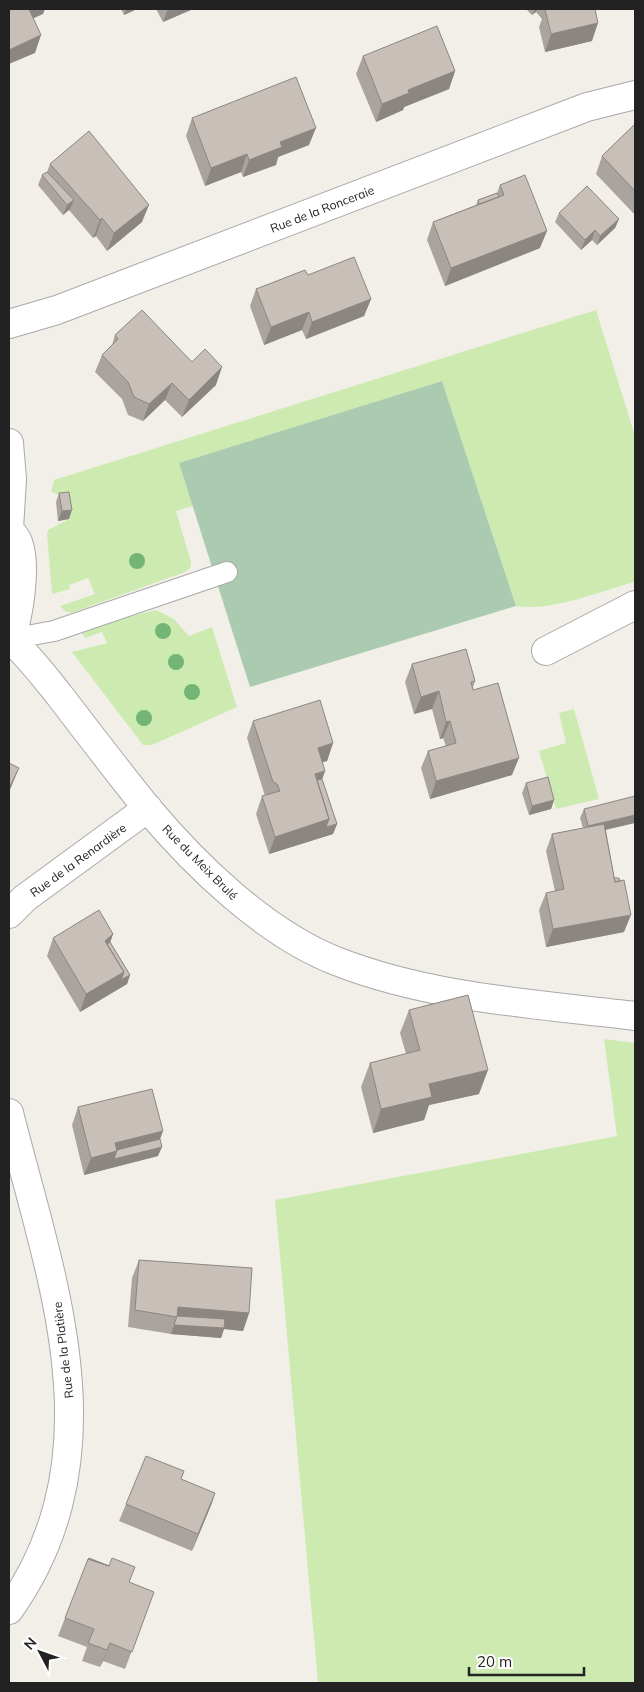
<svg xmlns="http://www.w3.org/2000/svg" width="644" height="1692" font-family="Mulish,sans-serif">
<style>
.grass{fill:#cdebb0}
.cemetery{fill:#aacbaf}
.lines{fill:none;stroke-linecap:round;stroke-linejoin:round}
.service-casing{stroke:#a9a9a9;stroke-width:22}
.minor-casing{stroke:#a9a9a9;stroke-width:30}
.tertiary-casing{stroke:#a9a9a9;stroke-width:30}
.service{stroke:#fff;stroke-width:20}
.minor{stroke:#fff;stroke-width:28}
.tertiary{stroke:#fff;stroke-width:28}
.tree{fill:#74b475}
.wall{fill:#aba49e}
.shaded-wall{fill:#8b8681}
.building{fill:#c7bfb8;stroke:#8b8681}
.labels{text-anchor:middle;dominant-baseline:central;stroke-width:4;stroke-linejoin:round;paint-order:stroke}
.street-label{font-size:12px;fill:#222;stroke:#fff}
</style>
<rect width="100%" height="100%" fill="#f2efe9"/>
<path class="grass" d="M596 310 635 436V582C600 591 552 612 516 606L442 381 179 463 193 506 176 511 191 562 190 568 185 572 71 613 65 611 60 606 95 594 88 578 69 585 70 589 52 594 47 534 48 530 69 519 63 496 51 492 54 480Z
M156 610 174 619 189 636 212 627 237 707 152 745H143L72 652 107 643 102 632 85 638 82 632 97 625Z
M574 709 599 799 556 809 539 751 566 743 559 713Z
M604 1039 635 1043V1683H318L275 1200 617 1136Z"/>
<path class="cemetery" d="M442 381 516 606 250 687 179 463Z"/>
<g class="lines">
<g class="service-casing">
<path id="service" d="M10 639 54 631 227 572"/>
</g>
<g class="minor-casing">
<path id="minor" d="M9 324 57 310 587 107 635 95
M9 638C28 655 44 676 60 696 89 734 118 772 148 809 196 866 265 933 336 961 430 998 536 1004 635 1016
M546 651 635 605
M9 914 25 898 148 808
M9 1113C51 1280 120 1453 9 1610"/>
</g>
<g class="tertiary-casing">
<path id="tertiary" d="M9 443 12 479 9 529
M9 641C19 620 27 565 18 542 16 537 12 533 9 529"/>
</g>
<use href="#service" class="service"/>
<use href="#minor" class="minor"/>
<use href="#tertiary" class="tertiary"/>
</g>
<g class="tree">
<circle cx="137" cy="561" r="8"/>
<circle cx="163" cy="631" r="8"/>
<circle cx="176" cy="662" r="8"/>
<circle cx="192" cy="692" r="8"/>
<circle cx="144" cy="718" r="8"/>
</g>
<path class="wall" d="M121 9H137L124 15Z
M156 9H193L163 22Z
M526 9H595L592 41 545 52 539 27 542 19 536 12 532 15Z
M363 56 455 71 449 89 404 107 403 110 376 122 356 74Z
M192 118 309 145 278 157 276 165 243 177 241 172 205 186 186 136Z
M635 124V215L596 174 602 156Z
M50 164 142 222 107 251 96 236 93 238 69 210 63 215 38 185 42 175 47 172Z
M500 185 540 248 445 286 427 240 433 222 476 205 478 200 497 193Z
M559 213 619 219 615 228 597 245 592 240 581 250 555 222Z
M308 275 371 299 364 316 306 339 302 330 264 345 250 306 256 289Z
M115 335 192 362 216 385 182 417 165 400 143 421 128 415 122 399 95 372 102 355 112 345Z
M59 493 69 519 58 521 56 502Z
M412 664 475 681 473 687V690L512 775 430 799 421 768 428 751 446 746 443 738 440 739 432 709 414 714 405 682Z
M253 721 333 743 327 761 322 762 325 771 322 779 337 824 333 834 269 854 256 814 262 796H265L247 738Z
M526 783 554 800 551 809 529 815 522 793Z
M584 809 606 830 624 932 546 947 539 910 546 893 555 891 546 851 552 834 583 828 580 818Z
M113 934 110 942 130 975 127 984 80 1012 47 956 53 938Z
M409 1010 479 1094 429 1105 424 1120 373 1133 361 1087 370 1063 406 1054 400 1033Z
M78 1107 160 1139 158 1156 84 1175 72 1125Z
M139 1260 249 1313 243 1331 224 1329 221 1338 171 1334 128 1327 132 1278Z
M181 1479 212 1503 192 1551 119 1521 126 1504Z
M129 1582 154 1592 125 1669 103 1661 100 1667 82 1661 87 1647 58 1636 65 1618Z"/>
<path class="shaded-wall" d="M27 9H45L43 14 21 24Z
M126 9H137L124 15Z
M168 9H193L163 22Z
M535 9H537L536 12 532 15Z
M598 23 592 41 545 52 551 34Z
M41 35 35 53 9 64V50Z
M455 71 449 89 404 107 403 110 376 122 382 104 408 90Z
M316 128 309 145 278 157 276 165 243 177 249 160 280 142Z
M247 154 241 172 205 186 211 168Z
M74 200 70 209 63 215 67 205Z
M149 205 142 222 107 251 114 233Z
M102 218 96 236 93 238 100 220Z
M619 219 615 228 597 245 600 236Z
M595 230 592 240 581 250 585 240Z
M547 231 540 248 445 286 451 268Z
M371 299 364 316 306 339 312 322Z
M309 312 302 330 264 345 271 327Z
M222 367 216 385 182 417 189 400Z
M172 383 165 400 143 421 149 404Z
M72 510 69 519 58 521 62 511Z
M439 691 432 709 414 714 421 697Z
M450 721 443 738 440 739 446 722Z
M333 743 327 761 311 766 318 748Z
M519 758 512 775 430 799 436 781Z
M19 768 12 785 9 792V788Z
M325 771 319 788 315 774Z
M554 800 551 809 529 815 532 806Z
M635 815V823L584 835 588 826Z
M329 819 337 824 333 834 269 854 275 837Z
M631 915 624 932 546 947 553 929Z
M113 934 107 952 105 941Z
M124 972 130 975 127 984 80 1012 86 994Z
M488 1070 479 1094 429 1105 424 1120 373 1133 381 1109 429 1084Z
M163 1131 157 1148 162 1147 158 1156 84 1175 91 1158 115 1143Z
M178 1307 249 1313 243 1331 224 1329 221 1338 171 1334 177 1317Z
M215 1494 212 1503 192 1551 198 1534Z
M110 1643 103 1661 100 1667 107 1650Z"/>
<path class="building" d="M9 9H29L41 35 9 50Z
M545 9H595L598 23 551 34Z
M437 26 455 71 408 90 409 93 382 104 363 56Z
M296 77 316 128 280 142 282 147 249 160 247 154 211 168 192 118Z
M635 124V191L602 156Z
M89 131 149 205 114 233 102 218 100 220 50 164Z
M47 172 74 200 67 205 42 175Z
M525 175 547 231 451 268 433 222 504 195 500 185Z
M587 186 619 219 600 236 595 230 585 240 559 213Z
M497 193 499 197 479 204 478 200Z
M354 257 371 299 312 322 309 312 271 327 256 289 305 270 308 275Z
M142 310 192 362 205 349 222 367 189 400 172 383 149 404 134 397 128 382 102 355 118 339 115 335Z
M69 492 72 510 62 511 59 493Z
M466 649 475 681 471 682 473 690 498 683 519 758 436 781 428 751 456 743 450 721 446 722 439 691 421 697 412 664Z
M320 700 333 743 318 748 325 771 315 774 329 819 275 837 262 796 280 791 277 784 273 782 253 721Z
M9 763 19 768 9 788Z
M548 777 554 800 532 806 526 783Z
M322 779 337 824 326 827 329 819 317 780Z
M635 796V815L588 826 584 809Z
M604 824 615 882 624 880 631 915 553 929 546 893 564 889 552 834Z
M614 878H619L620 881 615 882Z
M99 910 113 934 105 941 124 972 86 994 53 938Z
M110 942 130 975 121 980 124 972 107 944Z
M468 995 488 1070 429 1084 432 1097 381 1109 370 1063 420 1050 409 1010Z
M152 1089 163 1131 115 1143 117 1151 91 1158 78 1107Z
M160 1139 162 1147 114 1159 117 1150Z
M139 1260 252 1268 249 1313 178 1307 177 1317 135 1310Z
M177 1316 225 1319 224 1328 174 1325Z
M146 1456 184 1471 181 1479 215 1493 198 1534 126 1504Z
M89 1558 109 1566 88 1559Z
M112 1558 135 1567 129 1582 154 1592 132 1652 110 1643 107 1650 88 1643 94 1629 65 1618 88 1559 109 1566Z"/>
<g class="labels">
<g class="street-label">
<text transform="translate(322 209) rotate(-21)">Rue de la Ronceraie</text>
<text transform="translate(78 860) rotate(-36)">Rue de la Renardière</text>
<text transform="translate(200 862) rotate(45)">Rue du Meix Brulé</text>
<text transform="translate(63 1350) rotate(-97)">Rue de la Platière</text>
</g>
</g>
<rect width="644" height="1692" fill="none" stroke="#222222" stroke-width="20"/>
<g transform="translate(40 1652) rotate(311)" stroke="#ffffff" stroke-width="4" paint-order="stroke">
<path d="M0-4L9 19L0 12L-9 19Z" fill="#222222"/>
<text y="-8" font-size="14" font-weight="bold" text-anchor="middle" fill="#222222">N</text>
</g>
<path d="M469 1667v8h115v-8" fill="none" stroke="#222222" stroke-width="2.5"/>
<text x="477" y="1667" font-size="15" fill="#222222" stroke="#ffffff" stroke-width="4" paint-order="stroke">20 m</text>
</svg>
